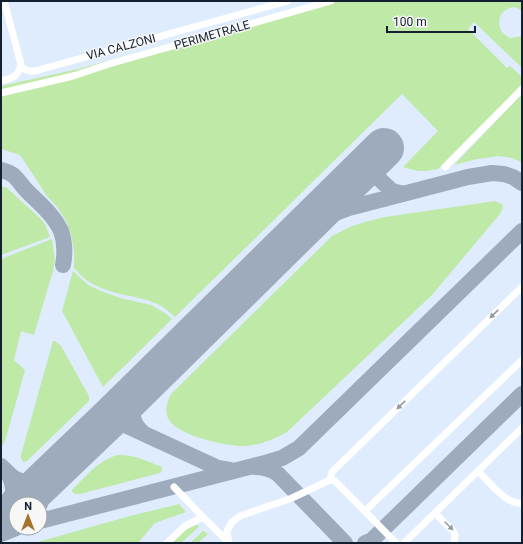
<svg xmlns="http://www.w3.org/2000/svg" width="523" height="544" font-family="Roboto,sans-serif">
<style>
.green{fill:#bfe9a6}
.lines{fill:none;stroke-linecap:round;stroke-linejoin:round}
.taxiway{stroke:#9eabbc;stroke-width:16}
.runway{stroke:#9eabbc;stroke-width:40}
.minor{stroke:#fff;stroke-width:7}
.oneway{fill:#959ba1}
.labels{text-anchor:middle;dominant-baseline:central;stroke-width:3;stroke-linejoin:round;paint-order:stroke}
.street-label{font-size:12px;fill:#14202f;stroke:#f7f7f7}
</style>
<rect width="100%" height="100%" fill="#deecfd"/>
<path class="green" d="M322 1H522V11C519 9 514 6 510 8 498 11 496 27 504 34 506 36 508 37 510 38L522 36V68L474 22 468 29 507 68 510 66 522 77V85L438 169C423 172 418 172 403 167L438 131 402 94 175 317C168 311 163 306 155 303 135 295 112 295 93 284 85 280 80 274 74 268V251L71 234 66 221 57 207 46 195 36 179 20 155 1 149V86L78 69Z
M522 94V162H521L512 158 499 156 477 159 454 165Z
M1 187H6L41 219 45 224 50 237 1 255Z
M495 201 502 204 503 207 500 214 432 295 287 432C274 439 259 446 243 446 225 446 179 436 169 420 164 412 167 401 171 394L332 236 352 226 365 222 385 217Z
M52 239 55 260 53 271 34 335 21 331 14 360 25 370 6 438 3 445 1 446V259Z
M73 271 88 285 101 291 120 298 151 305 165 313 172 319 103 387 62 311Z
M53 341H55L61 346 89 396V401L27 461 23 462 21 458V455Z
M117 455C133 454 147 461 162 467V470L160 473 80 494H76L72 492V490C86 476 98 461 117 455Z
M179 504 186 512 155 523 138 543H34L130 516Z
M198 525 199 527 181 543H171C179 536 187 526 198 525Z
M203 531H204L208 534 198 543H190Z"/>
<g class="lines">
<path class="taxiway" d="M1 170C5 171 9 172 13 175 18 179 22 186 27 191 39 203 54 215 61 231 65 241 65 255 63 265
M355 177 363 173H369L374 174 392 191 404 194
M302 229C317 220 332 214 349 208L468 177 492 173 504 174 513 177 522 183
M143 433C140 430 137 427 135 423 128 408 135 397 143 384
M89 438C103 427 107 422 125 425L218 468 230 470
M1 466 40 504
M255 467C264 467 271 469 278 474L345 543
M14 478C26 486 38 483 49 475
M4 519C15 505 16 488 8 473
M40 521 265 463 282 458 299 448 522 231
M1 534 16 528
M365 543 372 540 522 394"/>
<path class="runway" d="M20 504 112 416 384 148"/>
<path class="minor" d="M4 1 22 68 29 71H35L288 1
M1 81C13 78 18 77 21 64
M1 93 73 76 109 64 331 1
M445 167 522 89
M522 428 478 471C486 479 499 495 509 500 513 502 517 503 522 504
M330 480 332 472 522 287
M174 487 203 517 229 543
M365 511 522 360
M435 513 453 531 455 535 454 543
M167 543 185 526 203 517
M229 543 227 531 232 522 240 516 292 498 330 480 335 481 338 484 396 543
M404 543 478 471"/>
</g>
<defs><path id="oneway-solid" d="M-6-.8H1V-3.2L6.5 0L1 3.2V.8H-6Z"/></defs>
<g class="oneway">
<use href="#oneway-solid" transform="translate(494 314) rotate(136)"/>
<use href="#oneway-solid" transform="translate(401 405) rotate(136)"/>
<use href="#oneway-solid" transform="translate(449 526) rotate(45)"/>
</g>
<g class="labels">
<g class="street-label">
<text transform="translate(212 35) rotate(-16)">PERIMETRALE</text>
<text transform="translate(121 47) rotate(-15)">VIA CALZONI</text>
</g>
</g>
<rect width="523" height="544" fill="none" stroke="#14202f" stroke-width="4"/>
<g transform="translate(28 516)"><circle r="19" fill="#f7f7f7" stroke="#9ca1a7"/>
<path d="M0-3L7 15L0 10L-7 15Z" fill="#a57429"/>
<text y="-6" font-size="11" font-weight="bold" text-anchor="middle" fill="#14202f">N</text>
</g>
<path d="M387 26v6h88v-6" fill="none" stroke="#14202f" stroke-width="2"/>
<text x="393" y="26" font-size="12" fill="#14202f" stroke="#f7f7f7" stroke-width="3" paint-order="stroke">100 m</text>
</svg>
